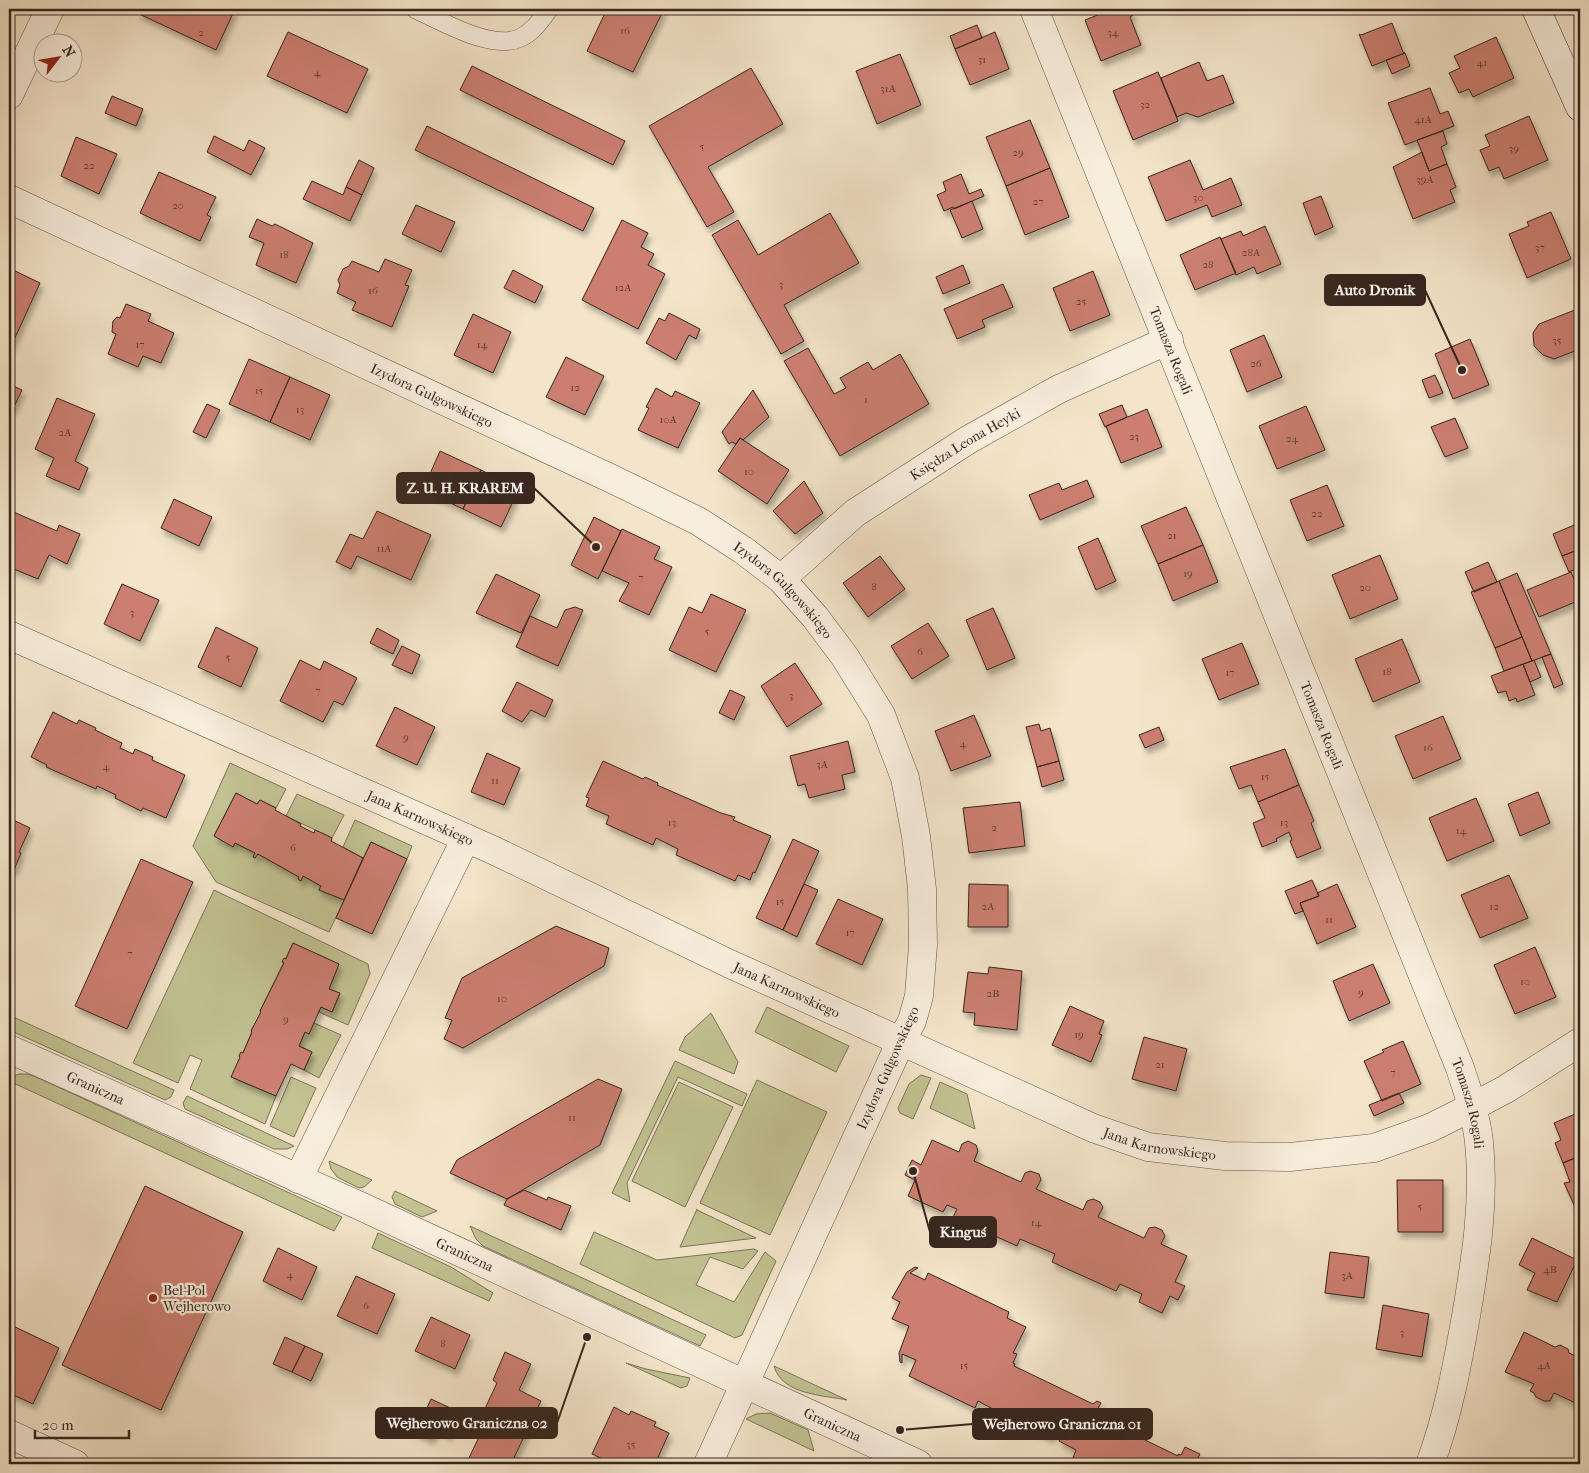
<svg xmlns="http://www.w3.org/2000/svg" width="1589" height="1473" font-family="'IM FELL French Canon',serif">
<style>
.green{fill:#c2c292;stroke:#7c7458}
.building{fill:#cc7f71;stroke:#36251e;filter:url(#shadow)}
.lines{fill:none;stroke-linecap:round;stroke-linejoin:round}
.service-casing{stroke:#665549;stroke-width:19}
.minor-casing{stroke:#665549;stroke-width:29}
.tertiary-casing{stroke:#665549;stroke-width:29}
.secondary-casing{stroke:#36251e;stroke-width:29}
.service{stroke:#f8eedd;stroke-width:18}
.minor{stroke:#f8eedd;stroke-width:28}
.tertiary{stroke:#f8eedd;stroke-width:28}
.secondary{stroke:#f8eedd;stroke-width:28}
.poi-dot{fill:#8f2418;stroke:#f8eedd;stroke-width:2}
.labels{text-anchor:middle;dominant-baseline:central;stroke-width:4.5;stroke-linejoin:round;paint-order:stroke}
.number-label{font-size:11px;fill:#5c3c33}
.street-label{font-size:14px;fill:#36251e;stroke:#f8eedd}
.poi-label{font-size:14px;fill:#36251e;stroke:#f8eedd;text-anchor:start}
.leader{fill:none;stroke:#36251e;stroke-width:2}
.callout-dot{fill:#36251e;stroke:#f8eedd;stroke-width:2}
.callout{fill:#36251e;stroke:#36251e;stroke-width:2}
.callout-label{font-size:15px;text-anchor:middle;font-weight:bold;fill:#fff}
</style>
<defs>
<filter id="shadow"><feDropShadow dx="3" dy="5.5" stdDeviation="2.5" flood-color="#0004"/></filter>
</defs>
<rect width="100%" height="100%" fill="#f4e5ca"/>
<filter id="stains"><feTurbulence type="fractalNoise" baseFrequency=".004" numOctaves="4"/><feColorMatrix values="0 0 0 0 .2 0 0 0 0 .09 0 0 0 0 .02 0 0 0 .5 -.17"/></filter>
<radialGradient id="worn" r=".72"><stop offset=".6" stop-color="#630" stop-opacity="0"/><stop offset="1" stop-color="#630" stop-opacity=".3"/></radialGradient>
<path class="green" d="M230 763 286 789 276 808 260 800 257 804 236 793 214 836 233 846 235 843 255 853 253 857 255 858 258 854 299 877 298 879 300 881 303 876 321 886 319 890 344 900 329 932 216 882 193 846Z
M297 794 344 815 332 838 286 816Z
M355 820 412 846 407 859 371 842 363 858 343 847Z
M214 890 368 964 370 974 348 1025 319 1012 321 1007 332 1012 340 994 329 989 339 964 293 943 260 1011 261 1012 251 1031 252 1032 232 1077 276 1096 265 1124 190 1089 202 1060 190 1055 178 1083 133 1063Z
M767 1007 849 1046 836 1072 755 1032Z
M711 1013 738 1062 734 1074 679 1050 685 1037Z
M9 1015 174 1090 171 1097 165 1100 9 1030Z
M314 1023 341 1035 319 1078 304 1070 312 1052 299 1046 305 1032Z
M675 1061 747 1094 742 1106 678 1077 627 1183 630 1202 612 1193Z
M19 1074H27L34 1076 342 1217 334 1231 9 1081 11 1077Z
M921 1075 931 1078 913 1119 900 1113 898 1108 909 1084Z
M291 1077 316 1088 294 1137 270 1126Z
M757 1080 827 1112 770 1235 700 1203Z
M679 1082 733 1107 685 1207 632 1181Z
M940 1082 967 1094 975 1129 930 1108Z
M187 1096 294 1146 287 1149H274L185 1109 183 1103Z
M329 1161 372 1180 364 1187 359 1188 337 1177 331 1169Z
M395 1191 437 1211 422 1217 395 1204 392 1197Z
M697 1209V1210L756 1238 680 1247Z
M470 1226 706 1335 700 1346 483 1246 476 1239Z
M594 1232 657 1260 754 1249 758 1251 743 1269 710 1257 696 1285 734 1302 765 1252 776 1261 742 1335 735 1338 580 1264Z
M378 1233 451 1267 493 1293 489 1301 372 1248Z
M626 1363 646 1369 690 1378 687 1386 681 1388Z
M774 1366 847 1400C823 1395 782 1395 774 1366Z
M770 1413 808 1430 814 1451 746 1419 756 1414Z"/>
<path class="building" d="M140 9H235L216 50 137 13Z
M607 9H664L633 72 587 51Z
M1113 9H1130L1133 15 1130 17 1141 45 1101 61 1085 20Z
M1392 23 1403 52 1405 53 1372 66 1359 34 1361 35Z
M977 25 982 38 955 49 950 36Z
M288 32 368 69 347 113 267 76Z
M995 32 1009 69 970 85 955 49Z
M1496 37 1514 78 1473 97 1469 89 1459 93 1449 73 1460 68 1454 56Z
M1405 53 1410 66 1392 74 1386 60Z
M900 54 921 105 877 124 856 71Z
M1199 62 1207 81 1223 75 1234 103 1198 117 1186 113 1177 117 1161 78Z
M472 66 625 141 613 165 460 90Z
M751 68 783 124 708 167 734 212 707 227 649 126Z
M1158 72 1178 121 1133 140 1113 91Z
M1430 88 1440 114 1448 111 1454 126 1405 145 1388 103Z
M112 96 143 109 136 126 105 113Z
M1529 116 1548 160 1504 179 1499 167 1489 171 1480 150 1490 146 1485 135Z
M1030 120 1050 168 1006 186 986 137Z
M427 126 594 208 583 231 415 150Z
M1443 131 1447 144 1441 147 1447 164 1429 171 1417 140Z
M214 136 244 151 249 140 265 148 251 175 207 152Z
M76 137 117 154 99 194 61 176Z
M1422 152 1429 171 1447 164 1456 187 1450 190 1455 202 1413 219 1393 167Z
M359 160 374 168 362 195 346 187Z
M1190 160 1203 190 1231 178 1242 205 1212 217 1207 205 1166 221 1148 177Z
M1050 168 1069 217 1025 235 1006 186Z
M159 172 216 197 207 215 211 217 200 241 140 213Z
M961 174 969 194 981 189 984 196 954 209 953 207 944 211 937 195 946 191 943 182Z
M312 181 343 195 346 187 362 195 350 221 303 199Z
M1321 196 1333 227 1315 235 1303 203Z
M972 201 983 229 962 238 950 210Z
M416 205 455 222 441 252 402 234Z
M1551 212 1571 259 1527 278 1509 234 1529 226 1527 222Z
M830 213 859 263 784 305 804 341 781 354 712 235 738 220 758 255Z
M257 219 272 226 275 224 313 243 296 283 256 265 264 243 249 237Z
M622 220 648 233 641 247 654 254 648 265 665 274 638 329 582 300Z
M1265 226 1281 264 1257 274 1254 267 1236 275 1221 239 1241 231 1243 236Z
M1220 237 1236 273 1195 290 1180 255Z
M385 259 412 270 405 285 409 286 392 327 352 310 356 302 337 293 340 285 338 280 343 269 349 266 352 261 379 272Z
M963 265 970 283 943 294 936 277Z
M9 268 40 283 9 351Z
M513 270 543 286 535 303 504 288Z
M1093 271 1110 315 1070 331 1053 288Z
M1003 284 1013 307 982 320 985 327 957 339 944 309Z
M126 304 151 314 148 321 174 333 161 363 143 356 138 367 108 354 116 334 112 332 113 321 117 317 120 318Z
M1580 308V349L1554 359 1543 355 1534 346 1533 333 1539 324Z
M669 313 700 329 696 339 689 335 676 360 646 343 659 318 665 321Z
M473 314 511 332 493 373 454 355Z
M1264 335 1282 377 1247 392 1230 350Z
M1470 339 1489 385 1453 399 1435 354Z
M808 348 834 394 846 388 840 378 868 362 873 370 900 354 929 404 840 456 784 361Z
M566 357 604 376 585 415 546 397Z
M249 359 290 377 270 422 229 404Z
M1435 375 1443 393 1429 398 1422 380Z
M290 377 330 395 310 440 270 422Z
M9 384 22 390 12 411 9 410Z
M656 388 672 397 675 391 700 403 678 448 638 430 649 408 646 407Z
M753 390 769 417 743 440 740 438 736 444 732 442 729 444 722 432Z
M57 398 95 414 75 461 88 468 79 490 46 476 54 458 35 449Z
M207 404 220 410 206 438 193 432Z
M1122 405 1127 417 1105 427 1099 414Z
M1306 406 1325 450 1277 469 1259 426Z
M1147 409 1162 447 1121 463 1106 426Z
M1455 418 1468 448 1445 457 1431 427Z
M740 438 789 470 767 504 718 471Z
M440 451 481 470 463 509 423 490Z
M481 470 519 489 501 527 463 509Z
M1087 480 1094 497 1040 520 1029 495 1059 483 1062 490Z
M804 481 823 513 795 534 773 511Z
M1327 485 1344 526 1307 541 1290 500Z
M174 499 212 517 199 546 161 528Z
M1186 507 1203 545 1158 564 1141 526Z
M9 510 57 531 59 525 80 534 67 564 49 555 38 579 9 567Z
M377 511 431 535 411 580 357 556 351 569 336 562 350 534 363 539Z
M594 517 621 531 598 579 571 565Z
M1579 523 1580 549 1562 556 1553 534Z
M622 529 660 547 654 559 672 567 649 615 619 601 629 583 602 571Z
M1098 538 1116 581 1096 590 1078 547Z
M1203 545 1218 582 1173 601 1158 564Z
M1580 549V567L1569 572 1562 556Z
M1380 555 1398 599 1350 619 1332 575Z
M880 556 905 589 868 617 843 583Z
M1488 562 1497 582 1474 592 1465 572Z
M1571 572 1580 593V600L1539 617 1527 590Z
M1517 573 1551 654 1532 661 1499 581Z
M496 574 540 595 521 633 476 613Z
M1499 581 1522 637 1495 648 1471 592Z
M122 584 159 600 140 641 104 624Z
M711 594 746 610 716 672 669 650 689 607 702 613Z
M575 607 583 610 558 666 516 647 530 616 557 628 565 610Z
M993 608 1015 658 987 670 966 620Z
M928 623 949 656 912 679 891 646Z
M216 627 258 648 241 687 198 667Z
M377 628 399 640 393 654 370 643Z
M1522 637 1532 661 1504 671 1495 648Z
M1402 639 1420 682 1373 702 1355 659Z
M1242 643 1259 684 1219 700 1202 659Z
M402 646 420 655 412 674 392 665Z
M1551 654 1563 684 1554 688 1542 657Z
M300 660 320 670 324 661 357 678 343 705 334 701 323 722 280 701Z
M1534 660 1541 677 1530 682 1523 664Z
M795 663 822 704 787 727 761 686Z
M1523 664 1535 695 1517 702 1516 698 1509 701 1506 691 1498 693 1491 676Z
M517 682 553 700 545 717 531 710 522 722 502 711Z
M730 690 745 697 734 720 719 713Z
M395 707 435 727 417 765 376 746Z
M53 712 77 724 79 720 96 728 95 730 122 743 120 748 133 754 135 749 153 757 152 760 185 775 166 818 143 808 141 811 115 798 116 795 97 786 96 789 46 767 47 765 31 757Z
M974 715 991 756 951 771 935 731Z
M1443 716 1461 759 1413 779 1395 736Z
M1039 724 1041 731 1050 728 1059 761 1037 767 1026 727Z
M1159 727 1164 740 1145 748 1139 735Z
M848 741 855 772 842 775 845 789 809 798 805 784 798 786 790 756Z
M1285 749 1299 785 1258 802 1251 785 1239 789 1230 767Z
M487 753 520 768 504 805 471 792Z
M603 761 643 779 645 777 658 783 657 785 721 813 735 817 733 820 771 836 755 873 753 872 750 880 738 875 735 881 676 855 678 849 656 838 653 845 606 824 609 816 586 806 589 798 586 797Z
M1059 761 1064 780 1042 787 1037 767Z
M1299 785 1314 821 1311 823 1321 848 1297 858 1290 841 1292 840 1289 832 1276 839 1277 841 1262 847 1253 823 1265 818 1258 802Z
M1538 792 1550 823 1520 836 1508 804Z
M236 793 257 804 260 800 276 808 275 810 301 824 300 826 314 833 315 830 324 834 332 838 331 841 363 858 344 900 319 890 321 886 303 876 301 881 298 879 299 877 258 854 255 858 253 857 255 853 235 843 233 847 214 836Z
M1476 798 1494 841 1447 861 1429 818Z
M1020 802 1025 846 969 853 963 808Z
M9 818 30 828 19 852 21 853 14 870 12 869 9 875Z
M793 839 819 851 783 930 756 918Z
M371 842 407 859 372 934 336 918Z
M141 859 193 882 127 1029 75 1006Z
M1509 875 1528 918 1480 938 1461 895Z
M1312 880 1319 896 1300 903 1303 911 1295 914 1285 891Z
M804 884 818 890 797 937 783 930Z
M969 884 1008 885V927H968Z
M1337 884 1356 927 1317 944 1300 903 1319 896 1317 893Z
M838 899 883 919 862 965 816 944Z
M556 926 609 948 604 966 463 1048 444 1039 452 1020 445 1018 462 978Z
M293 943 339 964 329 989 340 993 332 1012 321 1007 309 1034 305 1032 299 1046 312 1052 304 1070 291 1064 276 1096 231 1077 240 1057 239 1056 241 1052 243 1053 252 1032 251 1031 261 1012 260 1011 284 963 282 962 284 958 286 959Z
M1535 947 1556 997 1515 1014 1494 965Z
M1373 964 1390 1003 1349 1021 1333 981Z
M989 967 1022 971 1017 1030 974 1025 975 1013 963 1012 968 972 988 974Z
M1070 1006 1104 1021 1099 1034 1102 1035 1091 1062 1052 1045Z
M1144 1037 1187 1049 1176 1091 1132 1079Z
M1403 1041 1421 1084 1382 1101 1364 1061 1384 1052 1382 1050Z
M598 1079 622 1089 600 1145 507 1199 450 1173 457 1160Z
M1399 1093 1404 1103 1374 1116 1369 1105Z
M1575 1114 1576 1117 1580 1115V1156L1563 1163 1555 1143 1561 1140 1554 1123Z
M932 1140 959 1152 962 1144 968 1141 976 1145 978 1151 974 1161 1021 1182 1025 1173 1030 1171 1039 1174 1041 1180 1036 1189 1083 1210 1087 1201 1093 1199 1100 1202 1103 1207 1098 1217 1144 1238 1149 1228 1155 1227 1162 1230 1165 1236 1161 1244 1187 1256 1175 1282 1185 1286 1178 1300 1170 1296 1162 1313 1139 1302 1142 1294 1120 1284 1116 1291 1052 1262 1055 1254 1020 1239 1017 1246 953 1217 957 1209 947 1205 943 1212 908 1196 915 1180 905 1175 912 1160 921 1165Z
M1580 1156V1205L1575 1207 1564 1183 1570 1182 1563 1163Z
M1397 1180H1443V1232H1398Z
M145 1186 243 1232 161 1410 62 1365Z
M524 1190 547 1200 548 1197 571 1206 561 1230 504 1205 507 1199Z
M1532 1238 1577 1260 1557 1302 1527 1290 1535 1273 1519 1265Z
M278 1248 317 1267 302 1300 263 1281Z
M1330 1252 1369 1257 1364 1298 1325 1293Z
M915 1267 918 1268 910 1273 925 1280 928 1273 1009 1312 1007 1318 1026 1327 1013 1353 1017 1354 1013 1363 1015 1364 1014 1366 1093 1404 1097 1401 1101 1403 1095 1414 1098 1415 1097 1417 1134 1435 1135 1434 1142 1436 1141 1438 1178 1456V1454L1181 1455 1185 1447 1200 1454 1195 1464H1100L1094 1462 1093 1464H1081L1072 1460 1076 1450 1059 1441 1062 1436 1054 1432 1051 1438 1015 1421 1018 1415 1010 1412 1008 1417 978 1401 975 1408 909 1376 916 1360 902 1354V1363L900 1362 899 1353 909 1326 892 1319 900 1302 892 1298 907 1272Z
M356 1276 395 1294 377 1334 337 1316Z
M1383 1305 1429 1314 1422 1357 1376 1349Z
M431 1317 470 1335 455 1369 415 1351Z
M9 1324 59 1348 33 1404 9 1393Z
M1524 1332 1555 1347 1560 1345 1568 1349 1569 1353 1580 1358V1405L1554 1393 1550 1401H1544L1536 1397 1534 1393 1530 1391 1534 1384 1505 1372Z
M285 1337 305 1346 292 1372 273 1364Z
M305 1346 323 1354 311 1381 292 1372Z
M505 1352 531 1364 519 1390 541 1401 511 1464H466L480 1435 474 1432 497 1383 493 1380Z
M431 1399 459 1412 449 1435 437 1429 431 1439 416 1432Z
M614 1407 629 1415 631 1411 656 1422 654 1426 669 1433 655 1464H603L605 1460 592 1454Z"/>
<g class="lines">
<g class="service-casing">
<path id="service" d="M415 9C441 21 492 51 520 38 533 32 541 20 549 9"/>
</g>
<g class="minor-casing">
<g id="minor">
<path id="s1" d="M1034 9 1460 1068C1468 1092 1476 1116 1479 1142 1485 1200 1476 1258 1466 1316 1457 1366 1448 1416 1430 1464"/>
<path id="s2" d="M9 199 610 478 698 521 743 550 781 579 815 617 845 657 881 715 905 778 916 836 922 889 923 945 919 996 912 1021 901 1041 708 1464"/>
<path id="s3" d="M781 579 855 513 968 440 1059 389 1169 340"/>
<path id="s4" d="M9 635 495 851 730 964 1093 1128 1148 1147 1225 1156 1290 1157 1374 1148 1430 1128 1472 1107 1506 1089 1580 1042"/>
<path d="M298 1179 466 838"/>
<path d="M9 1434 75 1464"/>
</g>
</g>
<g class="tertiary-casing">
<g id="tertiary">
<path d="M9 95 50 9"/>
<path id="s5" d="M9 1049 358 1205 918 1464"/>
</g>
</g>
<g class="secondary-casing">
<path id="secondary" d="M1536 9 1580 107"/>
</g>
<use href="#service" class="service"/>
<use href="#minor" class="minor"/>
<use href="#tertiary" class="tertiary"/>
<use href="#secondary" class="secondary"/>
</g>
<circle class="poi-dot" cx="153" cy="1298" r="5"/>
<g class="labels">
<g class="number-label">
<text x="625" y="30">16</text>
<text x="201" y="32">2</text>
<text x="1113" y="32">34</text>
<text x="982" y="59">31</text>
<text x="1482" y="62">41</text>
<text x="317" y="72">4</text>
<text x="888" y="88">31A</text>
<text x="1145" y="104">32</text>
<text x="1423" y="119">41A</text>
<text x="702" y="146">5</text>
<text x="1514" y="148">39</text>
<text x="1018" y="152">29</text>
<text x="89" y="165">22</text>
<text x="1425" y="179">39A</text>
<text x="1198" y="197">30</text>
<text x="1038" y="201">27</text>
<text x="178" y="205">20</text>
<text x="1540" y="247">37</text>
<text x="1251" y="252">28A</text>
<text x="284" y="254">18</text>
<text x="1208" y="264">28</text>
<text x="781" y="284">3</text>
<text x="623" y="287">12A</text>
<text x="373" y="290">16</text>
<text x="1081" y="301">25</text>
<text x="1557" y="340">35</text>
<text x="140" y="344">17</text>
<text x="482" y="344">14</text>
<text x="1256" y="363">26</text>
<text x="575" y="387">12</text>
<text x="259" y="390">15</text>
<text x="866" y="399">1</text>
<text x="300" y="409">13</text>
<text x="668" y="419">10A</text>
<text x="65" y="432">2A</text>
<text x="1134" y="436">23</text>
<text x="1292" y="438">24</text>
<text x="749" y="471">10</text>
<text x="1317" y="513">22</text>
<text x="1172" y="535">21</text>
<text x="384" y="548">11A</text>
<text x="1188" y="573">19</text>
<text x="641" y="577">7</text>
<text x="874" y="586">8</text>
<text x="1365" y="587">20</text>
<text x="132" y="612">3</text>
<text x="707" y="631">5</text>
<text x="920" y="651">6</text>
<text x="228" y="657">5</text>
<text x="1387" y="671">18</text>
<text x="1230" y="672">17</text>
<text x="318" y="690">7</text>
<text x="791" y="695">3</text>
<text x="406" y="737">9</text>
<text x="963" y="743">4</text>
<text x="1428" y="747">16</text>
<text x="822" y="764">3A</text>
<text x="106" y="766">4</text>
<text x="1265" y="776">15</text>
<text x="495" y="780">11</text>
<text x="672" y="822">13</text>
<text x="1284" y="822">13</text>
<text x="994" y="827">2</text>
<text x="1461" y="830">14</text>
<text x="293" y="847">6</text>
<text x="780" y="901">15</text>
<text x="988" y="906">2A</text>
<text x="1494" y="906">12</text>
<text x="1329" y="919">11</text>
<text x="850" y="932">17</text>
<text x="130" y="953">7</text>
<text x="1525" y="981">10</text>
<text x="1361" y="992">9</text>
<text x="993" y="993">2B</text>
<text x="502" y="998">10</text>
<text x="286" y="1019">9</text>
<text x="1079" y="1034">19</text>
<text x="1160" y="1064">21</text>
<text x="1393" y="1072">7</text>
<text x="572" y="1117">11</text>
<text x="1420" y="1206">5</text>
<text x="1036" y="1222">14</text>
<text x="1550" y="1269">4B</text>
<text x="290" y="1274">4</text>
<text x="1347" y="1275">3A</text>
<text x="366" y="1305">6</text>
<text x="1402" y="1332">3</text>
<text x="443" y="1343">8</text>
<text x="964" y="1365">15</text>
<text x="1544" y="1365">4A</text>
<text x="631" y="1444">35</text>
</g>
<g class="street-label">
<text stroke="none"><textPath href="#s1" startOffset="368">Tomasza Rogali</textPath></text>
<text stroke="none"><textPath href="#s2" startOffset="466">Izydora Gulgowskiego</textPath></text>
<text stroke="none"><textPath href="#s3" startOffset="229">Księdza Leona Heyki</textPath></text>
<text stroke="none"><textPath href="#s2" startOffset="871">Izydora Gulgowskiego</textPath></text>
<text stroke="none"><textPath href="#s1" startOffset="772">Tomasza Rogali</textPath></text>
<text stroke="none"><textPath href="#s4" startOffset="450">Jana Karnowskiego</textPath></text>
<text stroke="none"><textPath href="#s4" startOffset="855">Jana Karnowskiego</textPath></text>
<text transform="translate(888 1068) rotate(-66)">Izydora Gulgowskiego</text>
<text stroke="none"><textPath href="#s5" startOffset="95">Graniczna</textPath></text>
<text stroke="none"><textPath href="#s1" startOffset="1178">Tomasza Rogali</textPath></text>
<text stroke="none"><textPath href="#s4" startOffset="1260">Jana Karnowskiego</textPath></text>
<text stroke="none"><textPath href="#s5" startOffset="500">Graniczna</textPath></text>
<text stroke="none"><textPath href="#s5" startOffset="905">Graniczna</textPath></text>
</g>
<g class="poi-label">
<text x="163" y="1290">Bel-Pol<tspan x="163" dy="16">Wejherowo</tspan></text>
</g>
</g>
<path class="leader" d="M1462 370L1425 290M596 547L534 488M913 1171L930 1232M587 1337L557 1423M900 1430L973 1424"/>
<g class="callout-dot">
<circle cx="1462" cy="370" r="5"/>
<circle cx="596" cy="547" r="5"/>
<circle cx="913" cy="1171" r="5"/>
<circle cx="587" cy="1337" r="5"/>
<circle cx="900" cy="1430" r="5"/>
</g>
<g class="callout">
<rect x="1325" y="275" width="100" height="30" rx="5"/>
<rect x="397" y="473" width="137" height="30" rx="5"/>
<rect x="930" y="1217" width="66" height="30" rx="5"/>
<rect x="376" y="1408" width="181" height="30" rx="5"/>
<rect x="973" y="1409" width="179" height="30" rx="5"/>
</g>
<g class="callout-label">
<text x="1375" y="295">Auto Dronik</text>
<text x="465" y="493">Z. U. H. KRAREM</text>
<text x="963" y="1237">Kinguś</text>
<text x="467" y="1428">Wejherowo Graniczna 02</text>
<text x="1062" y="1429">Wejherowo Graniczna 01</text>
</g>
<rect width="1589" height="1473" fill="none" stroke="#f4e5ca" stroke-width="30"/>
<rect x="10" y="10" width="1569" height="1453" fill="none" stroke="#36251e" stroke-width="2.5"/>
<rect x="15" y="15" width="1559" height="1443" fill="none" stroke="#36251e"/>
<g transform="translate(58 58) rotate(59)"><circle r="24" fill="#f8eedd" stroke="#aa9e91"/>
<path d="M0-4L9 19L0 12L-9 19Z" fill="#8f2418"/>
<text y="-8" font-size="14" font-weight="bold" text-anchor="middle" fill="#36251e">N</text>
</g>
<path d="M35 1430v8h94v-8" fill="none" stroke="#36251e" stroke-width="2.5"/>
<text x="42" y="1430" font-size="15" fill="#36251e" stroke="#f8eedd" stroke-width="4" paint-order="stroke">20 m</text>
<rect width="100%" height="100%" filter="url(#stains)"/>
<rect width="100%" height="100%" fill="url(#worn)"/>
</svg>
